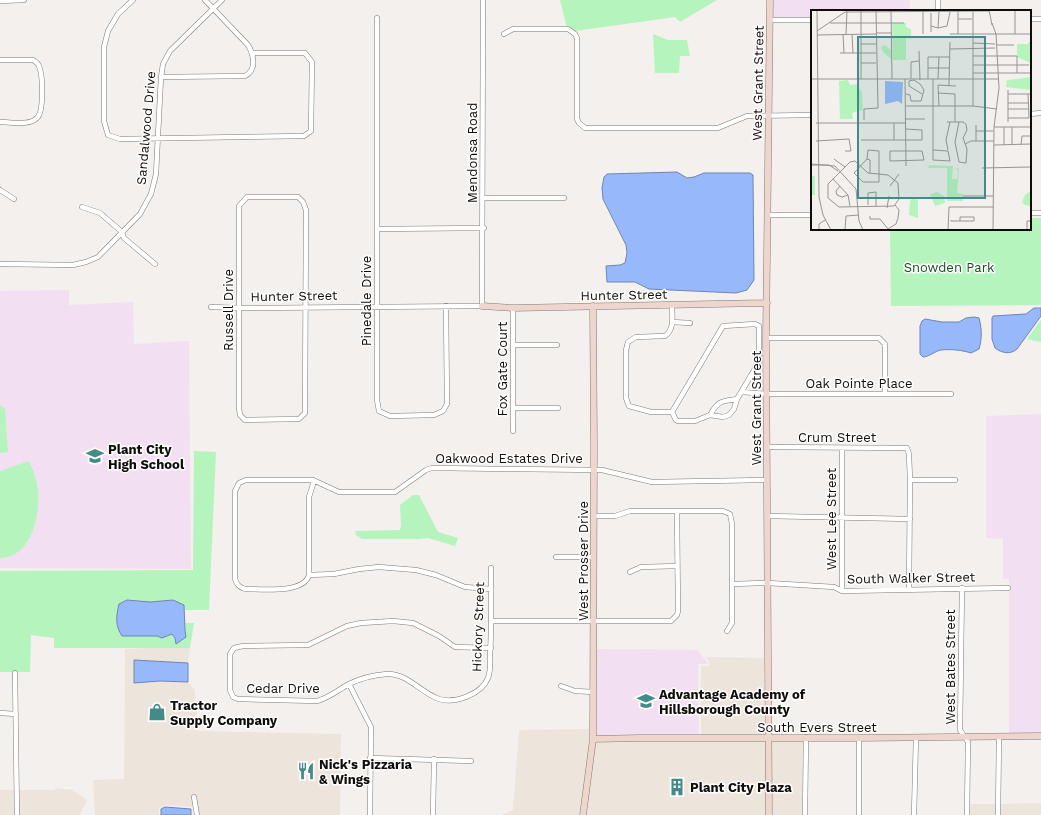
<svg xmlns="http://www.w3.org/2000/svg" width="1041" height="815" font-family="'Work Sans',sans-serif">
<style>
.built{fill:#ede5dc}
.education{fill:#f2e0f2}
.green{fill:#b6f4be}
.water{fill:#97b9fc;stroke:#6e85b4}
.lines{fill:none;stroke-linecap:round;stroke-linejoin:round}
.street-casing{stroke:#7d7b78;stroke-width:5.5}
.secondary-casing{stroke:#7d7b78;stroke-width:7}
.street{stroke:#fff;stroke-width:4.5}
.secondary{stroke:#efd6cc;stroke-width:6}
.labels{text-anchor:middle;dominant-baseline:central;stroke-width:3;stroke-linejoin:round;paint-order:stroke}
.street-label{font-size:13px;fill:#0e0d0c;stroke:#fffefd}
.park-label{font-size:13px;fill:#145024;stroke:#fffefd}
.poi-label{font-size:13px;font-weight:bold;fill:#0e0d0c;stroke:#fffefd;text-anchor:start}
.inset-road{fill:none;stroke:#979593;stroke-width:1}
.view{fill:#438b88;fill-opacity:0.15;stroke:#438b88;stroke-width:2}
.inset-edge{fill:none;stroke:#0e0d0c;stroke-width:2}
</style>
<rect width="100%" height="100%" fill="#f3f0ed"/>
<path class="built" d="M149 648H190L188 663 134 660V683L160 681 188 682 195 690 198 731 341 734 340 815H194L193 807 166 805 159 808V815H95L93 780 124 779 125 649Z
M706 657 764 658V735H701V666H708L710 664Z
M590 729 587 766 580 815H501L513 810 519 730Z
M640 740H766V815H586L595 742Z
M772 740H803L802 815H772Z
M55 788 72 790 87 800 80 815H0V790H55Z
M1041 803V815H1000V804Z
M970 804H995V815H970Z"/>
<path class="education" d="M770 0H910V11H812V20H770Z
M69 290V305L133 302 134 344 189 341 191 569 0 568V291Z
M1041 414V736H1009V579H1003V539L986 538V416Z
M593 649 698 650 708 664H698L699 738 593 739Z"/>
<path class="green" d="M560 0H717L680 22 675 17 568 32Z
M653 34 668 40H687L690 56H680L679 73H655Z
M1030 218H1041V305L891 306 890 229H1030Z
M1041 320V342L1027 339Z
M0 405 5 409 8 452 0 453Z
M194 451 216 452 209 610H185L184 605 127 600 122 636H157L162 638 172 634 175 638 186 637 185 623H194L190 648H54V638L31 635 30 672H0V571L193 570Z
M29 461C32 468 36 476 37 484 42 510 33 558 0 558V471Z
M413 495H419L438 532 458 538 455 546 428 538 419 539H362L356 535 355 531 400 530 401 525 400 505Z"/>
<path class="water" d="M677 172 687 178 694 177 704 173H750L753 175 754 280 747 290 736 293 649 289 635 282H607L606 266 620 265 625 263 627 253 626 245 603 199 602 188 604 177 607 174Z
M1034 308H1041V316L1017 349C1010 355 1002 353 995 348L992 339V318L993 316 1026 314Z
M974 317 979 318C982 329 982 339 979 349L971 353C962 350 951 349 941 350 935 351 931 356 923 357L920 354V326L922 321 925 319 942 322H959L966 318Z
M127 600 150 602 173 600 184 605 185 630 186 637 176 644 175 638 172 634 162 638 157 636H122C115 625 116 617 119 604Z
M134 660 188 663V682L160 681 134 683Z
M165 807 191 809V815H161V809Z"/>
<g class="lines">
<g class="street-casing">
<path id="street" d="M133 0 118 14 108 31 104 47V121L108 135 120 139 304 136 311 131 312 62 305 53H253
M0 1 24 0
M938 11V0
M377 18V400L379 411 390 416 434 415 443 411 447 404 446 306
M1030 19H1041
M770 20H812
M504 34 513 29H568L575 34 577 38V119L579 123 585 128H718L747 116 812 115
M0 60H33C36 62 38 63 39 66 43 75 44 112 37 118 29 126 11 122 0 122
M161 77 245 76C257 70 254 55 248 45L205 0
M1030 114 1041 113
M0 190 14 199
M247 197H298L303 202 306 210 305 413 299 419 245 420 240 415 239 408V206Z
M483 198H564
M82 207 100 213 122 232
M1030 213H1041
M767 215H812
M377 229 484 228
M122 232 124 238 155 264
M0 264 73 265 86 262 98 257 140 214 151 194 156 174 161 77 163 64 170 51 222 0
M211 307 239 308 482 306 483 0
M513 308V431
M672 322 690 323
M766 338H879L885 344V393
M513 345H557
M742 392 766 394H951
M514 408H558
M672 412 723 326 755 324 759 326V362L737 399 734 409 729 415 723 417 710 415 695 421H678L676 420 672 412H651L629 406 626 398V350L628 342 636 337 665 336C675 329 672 316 672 305
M710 415C718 401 721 401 737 399
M767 447 907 448 909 454 910 480 909 590
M910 480H955
M314 481 309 497V575C304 594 261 589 245 589 239 587 237 585 235 579V491L239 483 246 480H313L339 492H395L426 470 432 468 602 470 652 482 767 480
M594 516H615L630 511H723L730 514 732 524V623L727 631
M767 516 910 519
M556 557H593
M630 572 641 567 677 566
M309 575 334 574 359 569 379 567 416 570 436 575 465 587 491 589
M732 584 768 583 834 587 842 591 1008 588
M962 588 960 730 968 742 967 815
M842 591V448
M491 621H671L677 615 678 611 677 511
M491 648 455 647 439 636 413 623 393 621 361 623 347 626 308 645 243 646 234 648 230 654V690L233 697 238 699 317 701C329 698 338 690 349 684 361 678 374 675 387 674 407 673 421 693 439 699 455 704 482 694 488 678 491 671 490 661 490 654 492 625 491 597 491 568
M15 673 17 815
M349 684 371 727 370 815
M561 686 575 691 593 692
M0 713 16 714
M370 758 471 761
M194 797 197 815
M433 815 434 759
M805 815 806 737
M859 815V738
M914 815 916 737
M998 815 999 736"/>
</g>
<g class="secondary-casing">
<path id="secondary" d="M482 306 513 308 767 303
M593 739 640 738H859L1041 736
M583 815 593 739 594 446 593 306
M769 815 766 338 770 0"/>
</g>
<use href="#street" class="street"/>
<use href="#secondary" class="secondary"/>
</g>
<defs>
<g id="school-bare" transform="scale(1.38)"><path d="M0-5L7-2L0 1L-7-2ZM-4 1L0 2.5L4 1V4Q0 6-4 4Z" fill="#438b88" stroke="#fffefd" stroke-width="2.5" paint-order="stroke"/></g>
<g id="shop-bare" transform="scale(1.38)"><path d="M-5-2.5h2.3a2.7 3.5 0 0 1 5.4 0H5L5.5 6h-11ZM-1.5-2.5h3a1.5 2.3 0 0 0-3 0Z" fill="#438b88" stroke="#fffefd" stroke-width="2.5" paint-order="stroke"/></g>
<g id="restaurant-bare" transform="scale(1.38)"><path d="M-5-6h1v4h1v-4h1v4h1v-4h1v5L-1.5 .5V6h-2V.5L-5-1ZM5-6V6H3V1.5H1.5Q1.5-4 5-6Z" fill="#438b88" stroke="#fffefd" stroke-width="2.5" paint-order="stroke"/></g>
<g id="building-bare" transform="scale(1.38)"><path d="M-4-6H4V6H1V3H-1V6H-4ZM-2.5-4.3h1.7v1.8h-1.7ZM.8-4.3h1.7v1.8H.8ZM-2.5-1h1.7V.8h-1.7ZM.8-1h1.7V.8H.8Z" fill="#438b88" stroke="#fffefd" stroke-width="2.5" paint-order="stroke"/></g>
</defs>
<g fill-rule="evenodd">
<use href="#school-bare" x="95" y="456"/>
<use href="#school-bare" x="646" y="701"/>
<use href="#shop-bare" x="157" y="712"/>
<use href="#restaurant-bare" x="306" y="771"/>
<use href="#building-bare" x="677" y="787"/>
</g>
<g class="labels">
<g class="street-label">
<text transform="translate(758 83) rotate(-89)">West Grant Street</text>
<text transform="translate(146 128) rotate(-85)">Sandalwood Drive</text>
<text transform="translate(472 153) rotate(-90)">Mendonsa Road</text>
<text transform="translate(624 295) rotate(-1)">Hunter Street</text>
<text transform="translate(294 296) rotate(-1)">Hunter Street</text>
<text transform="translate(366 301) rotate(-90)">Pinedale Drive</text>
<text transform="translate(228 310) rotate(-90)">Russell Drive</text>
<text transform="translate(502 369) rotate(-90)">Fox Gate Court</text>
<text x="859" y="383">Oak Pointe Place</text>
<text transform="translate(756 408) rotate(-90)">West Grant Street</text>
<text x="837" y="437">Crum Street</text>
<text x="509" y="458">Oakwood Estates Drive</text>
<text transform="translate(831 519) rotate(-90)">West Lee Street</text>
<text transform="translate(583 561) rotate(-90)">West Prosser Drive</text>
<text transform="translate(911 578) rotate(-1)">South Walker Street</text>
<text transform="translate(478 627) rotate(-88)">Hickory Street</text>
<text transform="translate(950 667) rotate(-90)">West Bates Street</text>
<text x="283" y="688">Cedar Drive</text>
<text x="817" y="727">South Evers Street</text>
</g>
<g class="park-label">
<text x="949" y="267">Snowden Park</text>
</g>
<g class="poi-label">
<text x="108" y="449">Plant City<tspan x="108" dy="15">High School</tspan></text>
<text x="659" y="694">Advantage Academy of<tspan x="659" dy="15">Hillsborough County</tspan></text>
<text x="170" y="705">Tractor<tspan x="170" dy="15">Supply Company</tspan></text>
<text x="319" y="764">Nick's Pizzaria<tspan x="319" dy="15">&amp; Wings</tspan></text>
<text x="690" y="787">Plant City Plaza</text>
</g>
</g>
<g transform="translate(811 10)">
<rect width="220" height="220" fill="#f3f0ed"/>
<path d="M81 13H95V17L100 19V29L95 27V50H82ZM220 31V53L206 47V34H216ZM74 35 80 40V49L72 42 70 37ZM220 67V80L195 77 196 70ZM37 70 39 75 46 74 51 83 52 100 41 103 42 109H29L28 71ZM118 155 142 156 141 169H146L147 161 144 158 148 159 146 183 152 184V191H136V158H117ZM0 166H4V185H0ZM220 181V196L214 195 211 192 214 185ZM126 182 133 186 134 193 124 196 119 184ZM103 188 107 191V208L98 205 99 191Z" fill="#b6f4be"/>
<path d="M74 71 92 72 91 94 87 91 74 94Z" fill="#97b9fc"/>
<path class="inset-road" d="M6 0 8 187 12 205 20 220M50 0V69M80 0 81 69M178 0 181 15M204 0V24M162 2V96M147 9H161M19 13H93M181 13 185 24 188 78 183 117 182 220M120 16 127 18 128 2M127 18 136 16 139 2M6 21 34 2 178 1M120 22V3M65 23H81M32 24 33 43M35 24 36 0M112 24V0M139 24H220M147 24V1M6 25 65 24M41 25 42 43M162 33 184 34M50 34H65M186 35H203M139 39 184 38M108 41 109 70M29 43H65M162 46H206V63M50 53H65M162 55H218M117 58H139M162 63H219M0 69H187M94 69 95 156M100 69V52L108 51M117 69V47H139M122 69V150L139 151 137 141 122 140M127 69 128 47M138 75 139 32M197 80V112M127 83 144 84V112M95 84 99 85 100 91H110L113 80 109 74 103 70 98 71V76L111 84M197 84H220M197 93H217M95 96H162L186 99M128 96 127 75 145 76M197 99H217M197 108H218L217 84M95 109H114M53 110V99L67 98 65 0M136 112H152L155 114 156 120 152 128 156 139 155 153 148 152 144 132 148 112M5 113H95M83 113V130M183 117H220M193 117V135M201 117V135M165 121H182M50 130H111V120L95 119M5 131 38 129 40 141H34M165 131V115M154 134 160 131H183M183 135 220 134M210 135 211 126H220M57 140 68 141V172H52L43 163 56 149ZM137 140 135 130 139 112M79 141H111L113 150 79 151ZM23 149 34 157M56 149 59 150V163M44 151 57 163 77 165 87 173 88 189 83 196 28 197 17 188V174L39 152ZM0 154 24 156 45 179 48 211 52 220M0 155H18L27 161M171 158 220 157M22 169 37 185 39 196M29 176 25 181 26 185 31 187 37 185M79 176 88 164M152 186H182M57 195V183L65 182V196M76 198 78 186M59 206V209H69L77 219M140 210V211H163V207H149V211M77 219 85 214 87 208 88 200 84 195M8 220V214L14 210M34 220 35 206 48 205M137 220 138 197H182M216 220V211H220"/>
<path class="view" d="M47 27H174V188H47Z"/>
<rect width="220" height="220" class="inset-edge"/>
</g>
</svg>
